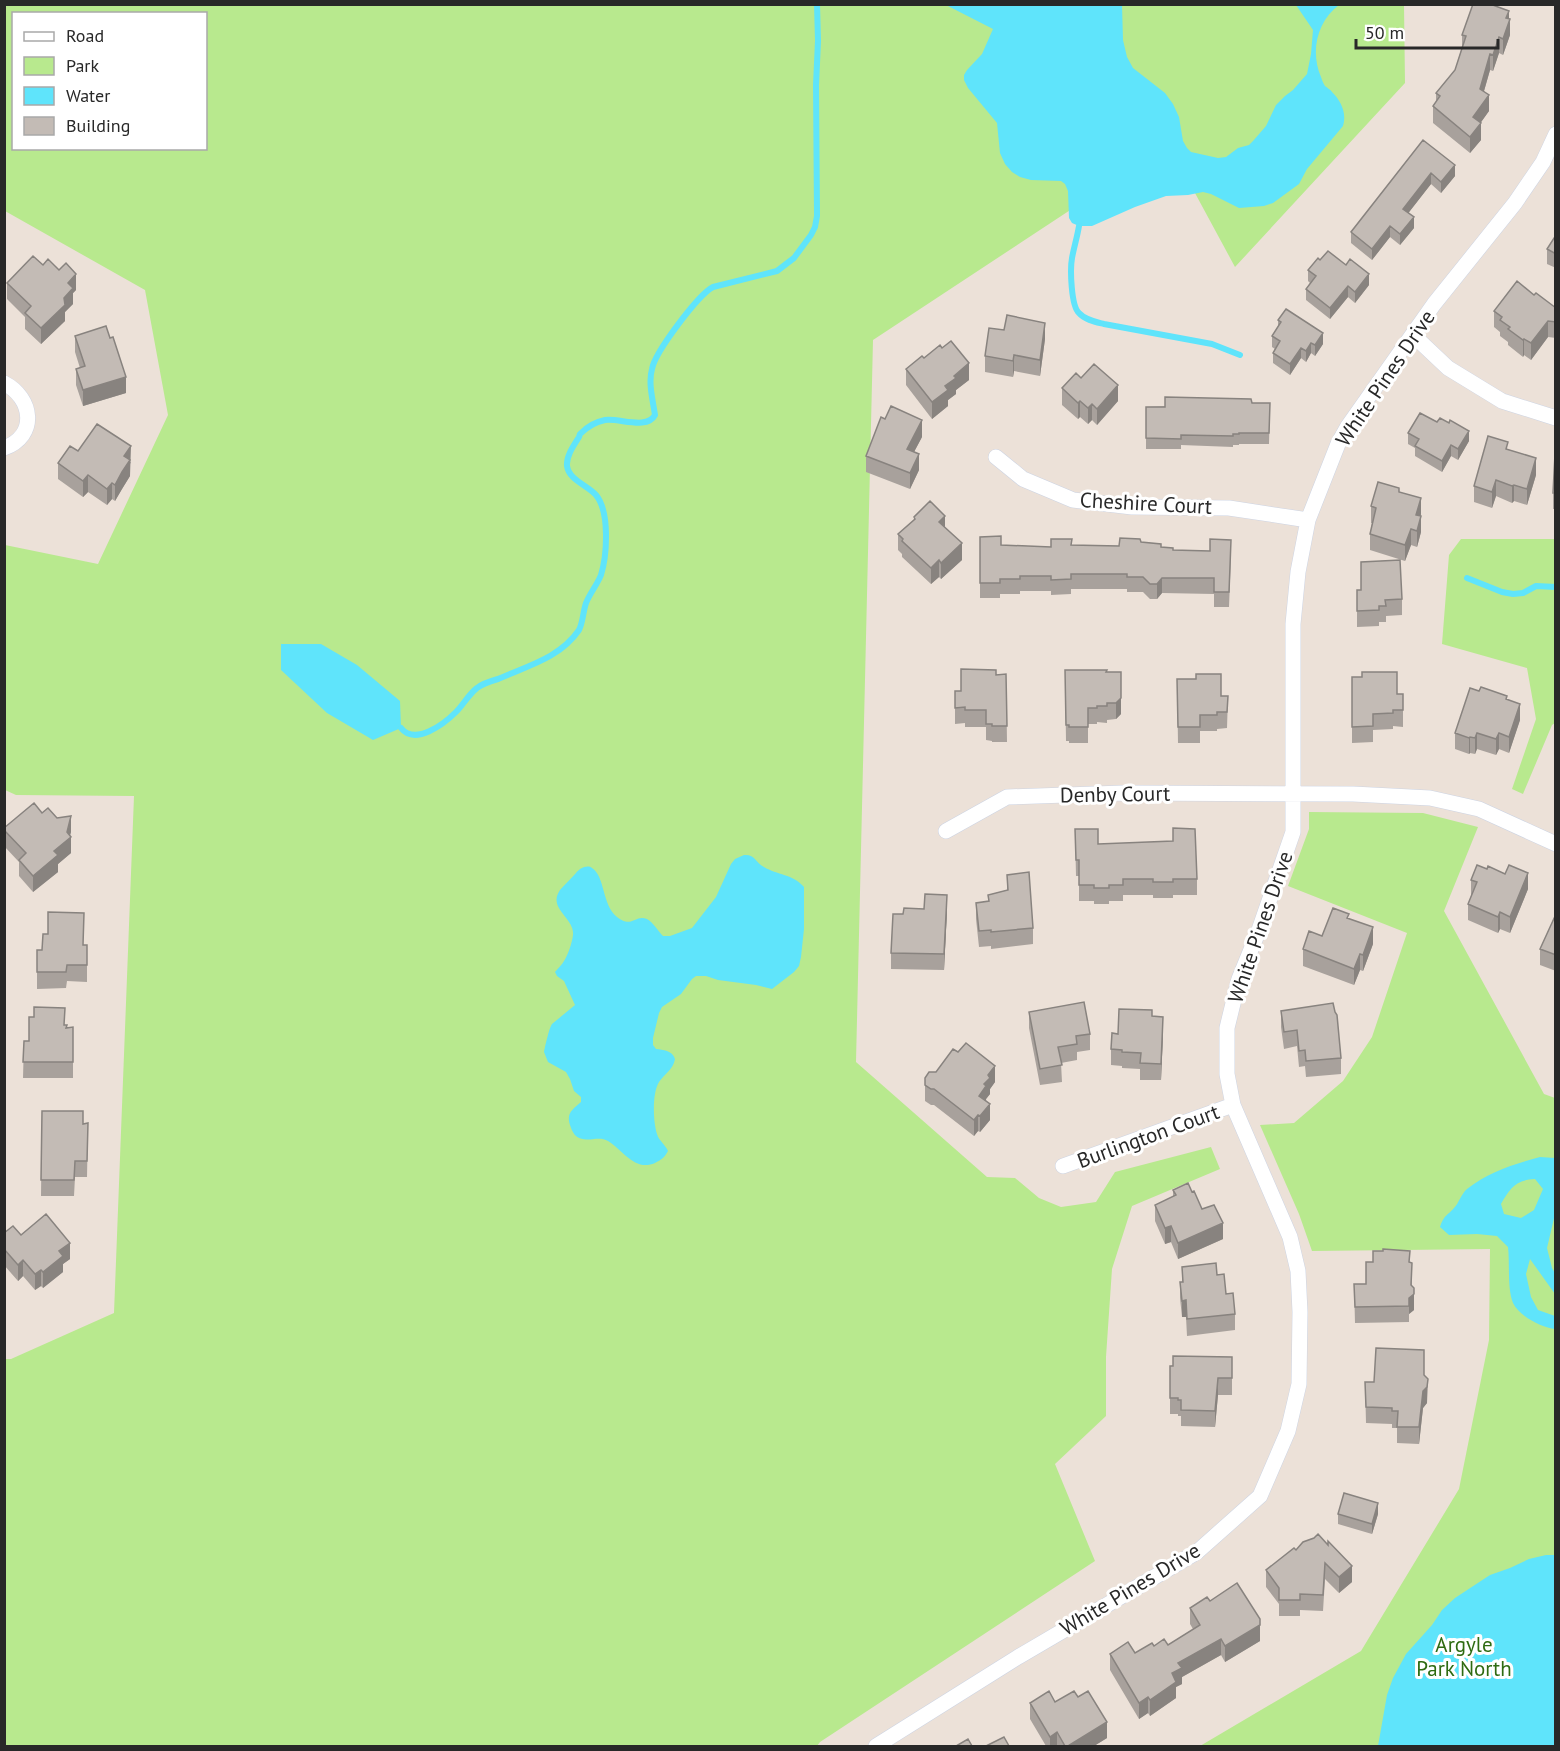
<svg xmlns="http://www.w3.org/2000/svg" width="1560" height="1751" font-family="'PT Sans',sans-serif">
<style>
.green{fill:#b8e98e;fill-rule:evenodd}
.water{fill:#5fe4fb;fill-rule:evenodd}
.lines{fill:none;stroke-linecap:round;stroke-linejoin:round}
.stream{stroke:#5fe4fb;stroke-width:6}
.minor-casing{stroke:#cdd4e3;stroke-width:16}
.minor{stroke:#fff;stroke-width:15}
.wall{fill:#a8a19c}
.shaded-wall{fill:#88837f}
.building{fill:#c3bbb5;stroke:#88837f;stroke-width:1.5}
.labels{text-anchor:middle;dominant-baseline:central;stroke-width:6;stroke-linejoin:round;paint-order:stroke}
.street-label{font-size:21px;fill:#282828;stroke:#fff}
.park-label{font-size:21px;fill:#2f6b12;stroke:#fff}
</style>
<rect width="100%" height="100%" fill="#ece1d8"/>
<path class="green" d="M5 5H1404L1405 83 1235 267 1169 145 873 340 856 1062 987 1177 1015 1178 1039 1198 1061 1207 1096 1202 1115 1172 1211 1147 1220 1169 1132 1206 1112 1269 1106 1357V1416L1055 1464 1095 1561 820 1742 817 1746H5V1359H11L114 1313 134 796 16 795 5 790V545L98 564 168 415 145 290 5 211ZM14 14H206V148H14Z
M1461 539H1555V723L1552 725 1523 794 1512 789 1536 719 1527 668 1442 644 1449 555Z
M1309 812 1423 813 1478 827 1444 911 1544 1094 1555 1098V1746H1200L1361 1651 1459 1489 1489 1340 1490 1249 1312 1251 1299 1214 1260 1125 1294 1123 1343 1081 1372 1037 1407 933 1288 886 1309 829Z"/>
<path class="water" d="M946 5H1122L1123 40 1127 57 1133 68 1165 93 1173 104 1179 117 1183 141 1187 148 1191 152 1218 158 1226 157 1238 148 1249 145 1253 141 1266 126 1276 105 1285 96 1293 90 1307 74 1311 54 1313 30 1296 5H1339C1317 21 1310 52 1321 77 1322 80 1323 83 1325 86 1326 87 1331 90 1332 92 1341 101 1347 113 1343 126L1307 169 1299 184 1273 203 1264 206 1239 208 1211 194 1203 192 1188 195 1166 196 1135 207 1092 226H1079L1072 223 1069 218 1068 191 1065 184 1061 181 1031 180 1020 177 1012 172 1005 164 1000 153 997 123 968 88 964 80V75L967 70 982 54 993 29Z
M281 644H321L357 665 400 701 401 728 373 740 327 713 281 670Z
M744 855C755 854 755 862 764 867 777 875 793 874 804 887V929L801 957 799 966 794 972 772 989 756 985 718 980 706 976H696L692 979 681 994 662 1007 659 1013 653 1038V1045L656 1049C663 1050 672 1050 675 1059 673 1070 665 1073 659 1082 652 1093 653 1122 657 1134 659 1141 665 1144 668 1151 665 1157 661 1160 655 1163 635 1172 623 1150 608 1141 596 1133 577 1150 570 1125 566 1113 573 1109 581 1102V1097L574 1091 570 1079 566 1072 548 1062 544 1052C545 1047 549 1028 552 1024L575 1005 564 981 557 976 555 972C558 968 562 965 564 961 568 955 572 943 573 935 575 918 547 909 560 890 565 884 571 879 576 873 579 869 587 864 592 868 605 876 602 905 617 917 632 929 635 914 647 919 653 922 658 931 663 936H670L692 928 716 897 731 864 735 859Z
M1540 1157 1555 1158V1214L1547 1248 1552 1268 1555 1273V1294L1530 1259 1526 1274 1531 1297 1538 1310 1555 1316V1329C1542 1328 1519 1316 1513 1303 1507 1288 1510 1263 1508 1247L1497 1236 1477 1234 1449 1235 1440 1227C1444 1215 1447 1216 1454 1208 1459 1203 1461 1194 1467 1189 1488 1172 1514 1164 1540 1157ZM1535 1179 1543 1189 1534 1210 1521 1218 1504 1214 1501 1204C1510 1188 1516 1180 1535 1179Z
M1546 1555H1555V1746H1378L1387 1695 1393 1678 1406 1654 1432 1625 1442 1610 1455 1598 1490 1575 1510 1568 1529 1559Z"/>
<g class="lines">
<path class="stream" d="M1079 226C1077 238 1074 247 1072 258 1070 269 1071 306 1079 313 1085 320 1096 322 1104 324L1212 344 1240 355
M1467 578 1502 592 1513 594 1523 593 1536 586 1556 587
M401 728C415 746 444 724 456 712 463 705 469 694 477 688 482 684 491 681 498 679 527 666 560 658 579 630 583 622 583 612 586 603 590 593 597 585 601 575 607 555 610 512 596 495 587 485 569 480 567 466 566 456 574 445 579 437L580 434C587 427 594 422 605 420 620 418 647 430 655 415 653 401 648 383 652 369 655 352 698 295 713 287L777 271 794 258 811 235 815 227 817 216 816 85 818 41 817 4"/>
<g class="minor-casing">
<path id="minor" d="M1413 335 1448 368 1502 401 1556 418
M4 383C33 398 38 436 4 448
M996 457 1023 479 1073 500 1132 507 1229 508 1308 520
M946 831 1007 797 1123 793 1353 794 1430 798 1479 809 1556 844
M1063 1166 1233 1105
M876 1746 1018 1657 1197 1552 1260 1496 1288 1431 1299 1384 1300 1312 1298 1271 1290 1237 1233 1105 1227 1074V1028L1239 979 1259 930 1293 832V624L1298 572 1308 520 1338 444 1348 426 1434 304 1515 203 1543 162 1556 134"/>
</g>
<use href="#minor" class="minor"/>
</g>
<path class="wall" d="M1509 19 1510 35 1503 55 1499 53 1493 71 1490 70 1484 91 1489 111 1480 123 1481 140 1470 153 1433 123V106L1436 102V93L1455 70 1462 47V35Z
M1423 140 1455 176 1441 193 1431 184 1408 213 1414 228 1400 245 1390 237 1372 260 1351 243V232Z
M1556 235V268L1547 264V249Z
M43 265 76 290 73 293V304L65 312V321L41 344 25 329V317L7 299V283Z
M1308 270 1369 285 1355 303 1348 297 1330 319 1306 300V289L1310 283 1308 281Z
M1534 295 1556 308V338L1548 337 1531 360 1524 355 1523 357 1508 345V342L1500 336V332L1494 327V311Z
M1278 320 1323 344 1315 356 1311 353 1306 362 1301 358 1290 375 1273 363V353L1275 349 1272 347V336L1278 326Z
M75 336 126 393 83 406 76 385V369L80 368 75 352Z
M1045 339 1040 376 1014 371 1013 377 985 372V356Z
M924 358 969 380 956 390V394L948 400V406L932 419 906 385V369Z
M1081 378 1118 401 1097 425 1092 420 1088 424 1080 417 1078 419 1062 405V388Z
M1252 403H1270L1269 444H1239V445H1233V447L1181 445V449H1146V407Z
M1408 433 1469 441 1458 460 1451 456 1442 472 1415 456V448L1408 444Z
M922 437 914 452 919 470 910 489 866 472V456Z
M1508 450 1536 475 1527 505 1514 501 1512 503 1496 496 1492 508 1474 502V486Z
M78 451 131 462 130 464V476L122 489 115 501 112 499 107 505 88 492 83 497 58 479V463Z
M1556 454V509H1553V493Z
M1399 492 1421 514V532L1417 547 1411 545 1405 561 1370 550V534L1372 523H1371V506Z
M914 517 945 528 962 560 941 579 939 577 931 584 902 557V554L898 550V534L914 520Z
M980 537 1001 545 1051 547 1072 545 1119 546 1141 542 1173 550 1231 555 1229 607H1214V594L1162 593 1157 599H1150L1143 592H1127V589H1071V594L1051 595V591H1020V594H1000V598H980Z
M1357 590 1402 599V615L1386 616V622H1379V626L1357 627Z
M1065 670 1107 672H1121V714L1116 719 1107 720V723L1097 722V724H1088V743H1069V741H1066Z
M1006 674 1007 742H992V741L986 740V727H965V723L955 724V691H961L996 675Z
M1352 677 1397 694H1403V727L1393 726V729L1373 730V742L1352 743Z
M1177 679 1221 696H1228L1227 728 1217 729V731H1200V743H1178Z
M1507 700 1520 720 1509 753 1499 749 1496 755 1477 749 1475 754 1470 753 1469 754 1455 749V733Z
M42 813 71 832 70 836 71 853 58 864V872L33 892 19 876V862L4 846V828Z
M1075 829 1098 844 1197 879V895H1173V898H1153V895H1123V901H1109V904H1094V901H1079V876H1076Z
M1487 869 1505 874 1528 889 1510 933 1500 929 1498 933 1468 920V904L1471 896V880Z
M1007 875 1033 928V944L991 949V946L979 947 976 919V903L988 901V895L1007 890Z
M924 909 947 911 944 970 891 969V953L903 914Z
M1556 914V971L1540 965V949Z
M1349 919 1373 944 1363 971 1360 970 1354 985 1303 966V949Z
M87 945V982L67 981 66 988 37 989V950H42Z
M1281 1011 1341 1058V1074L1306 1077 1305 1066 1299 1067 1297 1046 1284 1049 1281 1027Z
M1029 1012 1090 1034V1050L1077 1052V1060L1061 1063 1062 1082 1040 1085 1029 1028Z
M1152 1016 1163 1033 1161 1080H1140V1069L1122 1068V1066L1111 1065V1049L1118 1034Z
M65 1025 67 1028 73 1027V1078H23L24 1041H29Z
M925 1078 995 1082 990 1089V1094L986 1099 990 1120 980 1132 978 1131 974 1136 934 1105H931L925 1101Z
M42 1111 83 1124 88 1123 87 1177H75L74 1196H41Z
M1173 1190 1192 1192 1202 1209 1223 1239 1178 1259 1171 1242 1165 1244 1155 1221V1205L1173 1197Z
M4 1233 21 1235 70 1259 63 1264V1272L43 1288 41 1286 35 1290 23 1276 18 1281 4 1265Z
M1410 1262 1414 1310 1409 1314V1322L1355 1323 1354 1284H1366Z
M1182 1267 1217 1275 1235 1314V1330L1187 1336 1186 1317H1182L1180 1298V1282H1182Z
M1232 1357V1395H1218L1215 1427 1181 1426V1416H1178V1414H1170V1366Z
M1424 1375 1427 1403 1423 1408 1419 1444 1397 1443V1428H1392V1424L1366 1423 1365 1382H1374Z
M1338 1514H1378L1372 1534 1338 1524Z
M1303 1542 1352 1582 1339 1593 1325 1579 1323 1611 1300 1610V1616H1279V1604L1266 1587V1570L1296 1550Z
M1210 1601 1260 1641 1225 1662 1221 1655 1182 1677V1684L1176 1687V1698L1150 1716 1148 1713 1139 1719 1110 1670V1654L1135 1653 1154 1646 1168 1645 1193 1629 1190 1624V1608Z
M1055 1702 1107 1738 1094 1746H1046L1030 1719V1703Z"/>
<path class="shaded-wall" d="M1509 11V23L1510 19V35L1503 55V39L1506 18Z
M1499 37V53L1493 71V55Z
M1490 54V70L1480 105V89Z
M1489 95V111L1477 128 1481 123V140L1470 153V137L1473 117Z
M1455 165V176L1441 193V182Z
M1431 173V184L1403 220V209Z
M1414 217V228L1400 245V234Z
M1390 226V237L1372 260V249Z
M76 274V290L73 293V304L65 312V321L41 344V328L64 298 68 283Z
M1369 274V285L1355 303V292Z
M1348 286V297L1330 319V308Z
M1548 321V337L1531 360V343Z
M1045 323V339L1040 376V360Z
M1323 333V344L1315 356V345Z
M1524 339V355L1523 357V340Z
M1311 343V353L1306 362V351Z
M1301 348V358L1290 375V364Z
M1014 355V371L1013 377V361Z
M969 363V380L956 390V394L948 400V406L932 419V402L954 376Z
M126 377V393L83 406V390Z
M1118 385V401L1097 425V409Z
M1080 401V417L1078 419V403Z
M1092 404V420L1088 424V408Z
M922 420V437L907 465V449Z
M1469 431V441L1458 460V449Z
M1451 445V456L1442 472V461Z
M131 446 130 476 122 489 115 501V485L124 456Z
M919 454V470L910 489V473Z
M1536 458V475L1527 505V489Z
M88 475V492L83 497V481Z
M1496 480V496L1492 508V492Z
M112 483V499L107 505V489Z
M1514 485V501L1512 503V486Z
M1421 498V514L1416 531V515Z
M945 516V532L939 522Z
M1421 516V532L1417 547V531Z
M1411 529V545L1405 561V545Z
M962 543V560L941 579V563Z
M939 560V577L931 584V568Z
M1162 578V593L1157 599V584Z
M1121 698V714L1116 719V703Z
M1520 704V720L1509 753V737Z
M1477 733V749L1475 754V738Z
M1499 733V749L1496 755V739Z
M1470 737V753L1469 754V738Z
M71 816V832L69 838 71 837V853L58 864V872L33 892V876L54 851 67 832Z
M1528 873V889L1510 933V917Z
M947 895V911L944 970V954Z
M1500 912V929L1498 933V917Z
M1373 927V944L1363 971V955Z
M1360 954V970L1354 985V969Z
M1163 1017V1033L1161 1080V1064Z
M995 1066V1082L990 1089V1094L986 1099V1103L979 1096 988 1075Z
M990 1104V1120L980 1132V1116Z
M978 1115V1131L974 1136V1120Z
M1223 1223V1239L1178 1259V1243Z
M1171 1226V1242L1165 1244V1228Z
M70 1243V1259L63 1264V1272L43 1288V1272L59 1251Z
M23 1260V1276L18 1281V1265Z
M41 1270V1286L35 1290V1274Z
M1414 1294V1310L1409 1314V1298Z
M1186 1300V1317H1182V1301Z
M1218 1378V1395L1215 1427V1411Z
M1428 1379 1427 1403 1423 1408 1419 1444V1427L1423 1391Z
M1378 1503V1514L1372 1534V1524Z
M1352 1566V1582L1339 1593V1577Z
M1260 1625V1641L1225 1662V1646Z
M1221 1639V1655L1182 1677V1684L1176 1687V1698L1150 1716V1700L1172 1673 1178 1663Z
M1148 1697V1713L1139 1719V1703Z
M1107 1722V1738L1094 1746H1068Z
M1057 1732V1746H1050V1737Z"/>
<path class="building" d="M1473 4H1490L1509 11 1506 18 1510 19 1503 39 1499 37 1493 55 1490 54 1480 89 1489 95 1473 117 1481 123 1470 137 1433 106 1440 96 1436 93 1455 70 1466 36 1462 35Z
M1423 140 1455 165 1441 182 1431 173 1403 209 1414 217 1400 234 1390 226 1372 249 1351 232Z
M1556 235V254L1547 249Z
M1328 251 1346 265 1350 259 1369 274 1355 292 1348 286 1330 308 1306 289 1316 276 1308 270 1318 258 1320 260Z
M33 256 43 265 48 259 59 270 66 263 76 274 68 283 73 288 64 298 65 305 41 328 25 313 31 306 7 283Z
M1517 281 1534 295 1536 293 1556 308V322L1548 321 1531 343 1524 339 1523 340 1508 329 1510 327 1500 320 1502 317 1494 311Z
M1286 309 1323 333 1315 345 1311 343 1306 351 1301 348 1290 364 1273 353 1280 341 1272 336 1281 322 1278 320Z
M1007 315 1045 323 1040 360 1014 355 1013 361 985 356 989 328 1004 330Z
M106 326 110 338 113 337 126 377 83 390 76 369 85 366 75 336Z
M951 341 969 363 954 376 956 378 945 386 948 390 932 402 906 369 922 356 924 358 940 345 942 348Z
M1094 364 1118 385 1097 409 1092 404 1088 408 1080 401 1078 403 1062 388 1076 373 1081 378Z
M1165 397 1251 399 1252 403H1270L1269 433H1239V434H1233V436L1181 435V439L1146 438V407H1165Z
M891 406 922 420 907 449 919 454 910 473 866 456 881 417 885 419Z
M1420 413 1437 422 1440 418 1449 423 1450 420 1469 431 1458 449 1451 445 1442 461 1415 446 1419 439 1408 433Z
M97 424 131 446 124 456 130 460 122 472 115 485 112 483 107 489 88 475 83 481 58 463 70 446 78 451Z
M1488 436 1508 442 1506 449 1536 458 1527 489 1514 485 1512 486 1496 480 1492 492 1474 486Z
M1555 454 1556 493H1553Z
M1378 482 1399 488V492L1421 498 1416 515 1421 516 1417 531 1411 529 1405 545 1370 534 1376 508 1371 506Z
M930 501 945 516 939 522 962 543 941 563 939 560 931 568 902 541 903 539 898 534 915 519 914 517Z
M1001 536V545L1051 547V539H1072L1071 545 1119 546 1120 538 1140 539 1141 542 1161 544V547L1173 548V550L1210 551V539L1231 540 1229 592H1214V578H1162L1157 584H1150L1143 577H1127V574H1071V579L1051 580V576H1020V579H1000V583H980V537Z
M1400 560 1402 599 1385 600 1386 606H1379V610L1357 611V590H1361V562Z
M961 669 996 670V675L1006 674 1007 726H992V724H986V710H965V707L955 708V691H961Z
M1065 670H1107L1106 672H1121V698L1116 703H1107V706H1097V708H1088V727H1069V725H1066Z
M1362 672H1397V694H1403V710H1393V713L1373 714V726L1352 727V677H1362Z
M1196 674H1221V696H1228L1227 712H1217V715H1200V727H1178L1177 679H1196Z
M1481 687 1507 696 1506 699 1520 704 1509 737 1499 733 1496 739 1477 733 1475 738 1470 737 1469 738 1455 733 1470 688 1479 691Z
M34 803 42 813 48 808 57 818 71 816 67 832 71 837 54 851 58 855 33 876 19 860 26 853 4 830V828Z
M1173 828 1195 829 1197 879H1173V882H1153V879H1123V885H1109V888H1094V885H1079V860H1076L1075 829H1098V844L1173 841Z
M1477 865 1487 869 1488 866 1505 874 1509 865 1528 873 1510 917 1500 912 1498 917 1468 904 1477 882 1471 880Z
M1029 872 1033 928 991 932V930L979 931 976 903 989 901 988 895 1008 890 1007 875Z
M925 894 947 895 944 954 891 953 893 914H903L904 908 924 909Z
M1333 908 1349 914 1347 918 1373 927 1363 955 1360 954 1354 969 1303 949 1309 931 1322 936Z
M48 912 84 913 83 945H87V965H67L66 972H37V950H42L43 934H48Z
M1556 914V955L1540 949Z
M1084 1002 1090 1034 1076 1036 1077 1044 1058 1047 1062 1065 1040 1069 1029 1012Z
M1333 1003 1335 1012 1337 1015 1341 1058 1306 1061 1305 1050 1299 1051 1297 1030 1284 1032 1281 1011Z
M34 1007 65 1008 64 1025H67L66 1028 73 1027V1062H23L24 1041H29V1017H34Z
M1119 1009 1152 1010V1016L1163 1017 1161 1064 1140 1063 1141 1053 1122 1052V1050L1111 1049 1112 1033 1118 1034Z
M966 1043 995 1066 988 1075 990 1078 984 1084 986 1086 979 1096 990 1104 980 1116 978 1115 974 1120 934 1089H931L925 1085V1078L929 1072H936L953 1049 958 1052Z
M42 1111H83V1124L88 1123 87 1161H75L74 1180H41Z
M1188 1183 1192 1192 1194 1191 1202 1209 1214 1205 1223 1223 1178 1243 1171 1226 1165 1228 1155 1205 1176 1195 1173 1190Z
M46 1214 70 1243 59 1251 63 1256 43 1272 41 1270 35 1274 23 1260 18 1265 4 1249V1233L13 1226 21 1235Z
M1383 1249 1410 1251 1409 1262 1412 1263 1411 1285 1414 1288V1294L1409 1298V1306L1355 1307 1354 1284H1366V1262H1373V1251H1383Z
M1216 1263 1217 1275 1224 1274 1226 1294 1233 1293 1235 1314 1187 1319 1186 1300 1182 1301 1180 1282H1183L1182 1267Z
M1376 1348 1424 1350V1375L1428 1379 1427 1387 1423 1391 1419 1427H1397L1398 1411H1392V1408L1366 1407 1365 1382H1374Z
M1173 1356 1232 1357V1378H1218L1215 1411 1181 1410V1400H1178V1398H1170V1366H1173Z
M1344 1493 1378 1503 1372 1524 1338 1514Z
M1318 1534 1328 1545V1541L1352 1566 1339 1577 1325 1563 1323 1595 1300 1594V1600H1279V1588L1266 1570 1294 1548 1296 1550 1303 1542 1314 1538Z
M1237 1583 1260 1619V1625L1225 1646 1221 1639 1178 1663 1182 1668 1172 1673 1176 1682 1150 1700 1148 1697 1139 1703 1110 1654 1128 1642 1135 1653 1152 1643 1154 1646 1164 1639 1168 1645 1200 1625 1190 1608 1207 1597 1210 1601Z
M1049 1691 1055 1702 1074 1691 1078 1697 1088 1691 1107 1722 1068 1746H1065L1057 1732 1050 1737 1030 1703Z
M1004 1737 1009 1746H986Z
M968 1739 972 1746H956Z"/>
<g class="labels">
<g class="street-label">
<text transform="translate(1385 378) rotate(-56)">White Pines Drive</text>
<text transform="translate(1146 503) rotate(3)">Cheshire Court</text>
<text transform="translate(1115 794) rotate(-1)">Denby Court</text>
<text transform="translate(1260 927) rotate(-71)">White Pines Drive</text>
<text transform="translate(1148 1136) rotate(-20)">Burlington Court</text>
<text transform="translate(1130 1589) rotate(-31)">White Pines Drive</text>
</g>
<g class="park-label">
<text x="1464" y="1644">Argyle<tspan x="1464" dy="24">Park North</tspan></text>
</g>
</g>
<rect width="1560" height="1751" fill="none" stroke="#282828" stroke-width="12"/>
<rect x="12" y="12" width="195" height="138" fill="#ffffff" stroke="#a9a9a9" stroke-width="1.5"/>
<rect x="24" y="32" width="30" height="9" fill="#ffffff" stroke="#a9a9a9" stroke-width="1.5"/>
<text x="66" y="42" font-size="18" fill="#282828">Road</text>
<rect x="24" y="57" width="30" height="18" fill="#b8e98e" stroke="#a9a9a9" stroke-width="1.5"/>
<text x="66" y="72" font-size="18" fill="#282828">Park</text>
<rect x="24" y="87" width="30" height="18" fill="#5fe4fb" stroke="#a9a9a9" stroke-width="1.5"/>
<text x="66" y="102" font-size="18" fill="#282828">Water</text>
<rect x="24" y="117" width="30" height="18" fill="#c3bbb5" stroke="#a9a9a9" stroke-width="1.5"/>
<text x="66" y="132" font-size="18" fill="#282828">Building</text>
<path d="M1356 39v9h142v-9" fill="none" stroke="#282828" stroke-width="3"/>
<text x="1365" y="39" font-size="18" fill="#282828" stroke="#ffffff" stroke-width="4.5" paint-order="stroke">50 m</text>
</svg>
